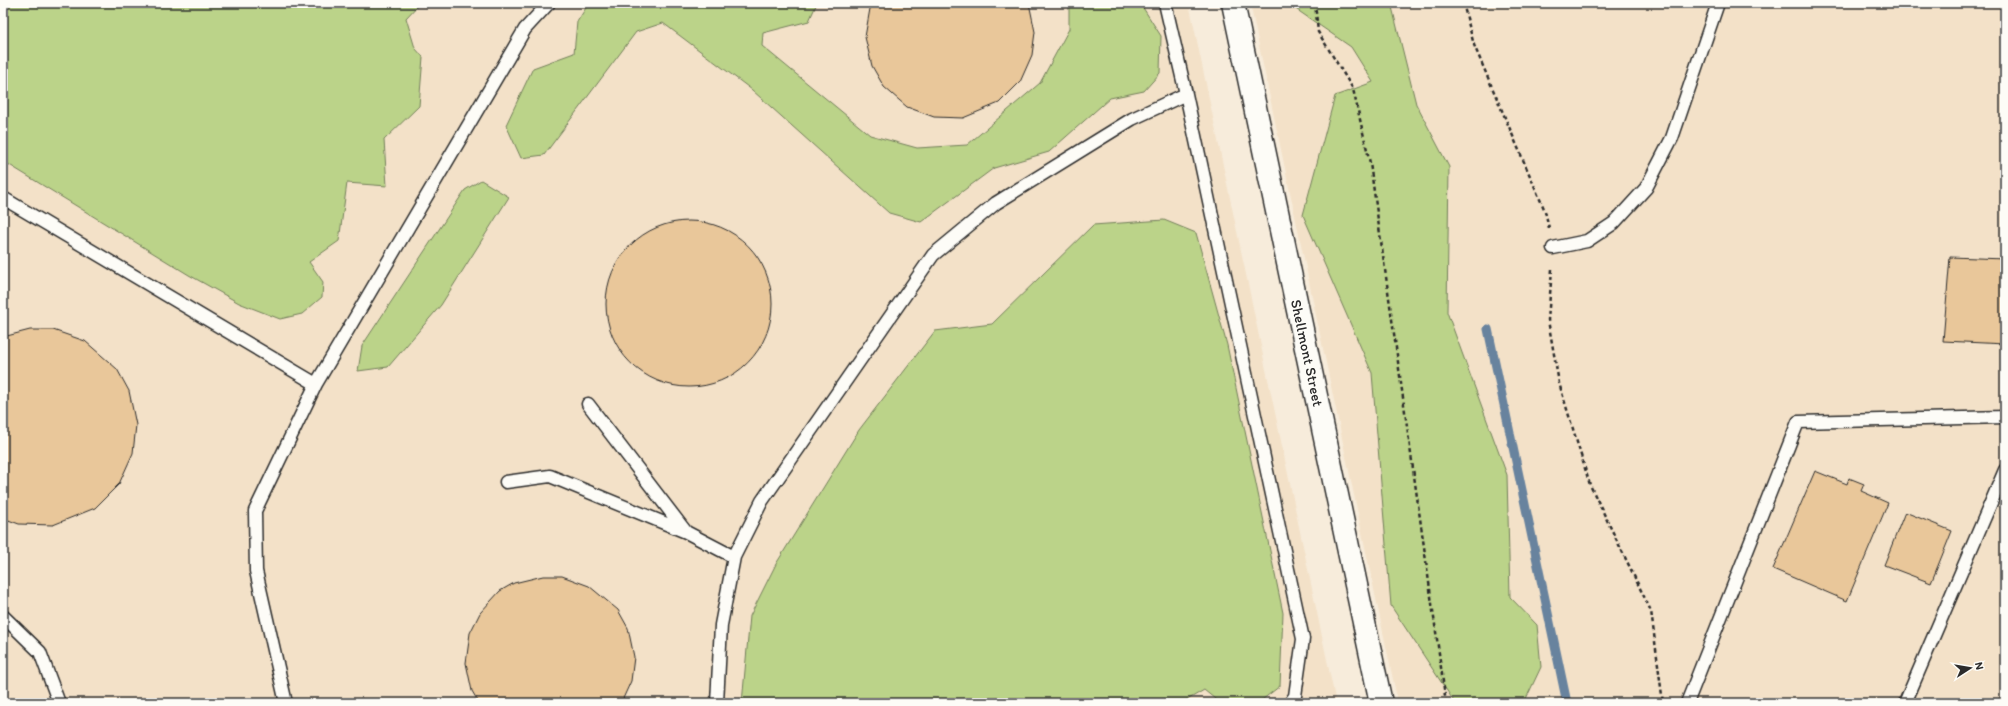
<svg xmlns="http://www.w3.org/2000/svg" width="2008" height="706" font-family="Itim,sans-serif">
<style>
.built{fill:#f3e1c8}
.green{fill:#bbd389;stroke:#737f5a}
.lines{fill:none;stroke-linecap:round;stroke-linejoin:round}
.stream{stroke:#68839e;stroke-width:9}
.building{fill:#e9c79a;stroke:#2b2b2b}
.service-casing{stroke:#2b2b2b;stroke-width:15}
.tertiary-casing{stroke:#2b2b2b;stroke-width:25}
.path{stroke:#2b2b2b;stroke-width:2.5;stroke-dasharray:4 3;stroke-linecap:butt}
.service{stroke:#fdfcf7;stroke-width:12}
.tertiary{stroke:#fdfcf7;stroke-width:22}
.labels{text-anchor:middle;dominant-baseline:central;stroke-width:3;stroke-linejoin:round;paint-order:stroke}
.street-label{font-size:15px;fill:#2b2b2b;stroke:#fdfcf7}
</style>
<rect width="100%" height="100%" fill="#f7ecdb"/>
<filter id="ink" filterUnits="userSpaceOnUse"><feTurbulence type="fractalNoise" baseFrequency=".025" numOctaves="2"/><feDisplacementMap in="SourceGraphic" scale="8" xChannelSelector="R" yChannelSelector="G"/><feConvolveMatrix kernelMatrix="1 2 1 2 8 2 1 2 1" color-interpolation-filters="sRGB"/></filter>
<g filter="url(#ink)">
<path class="built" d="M3 3H1189L1336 703H3Z
M1250 3H2005V703H1398Z"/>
<path class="green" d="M3 3H420L406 18 415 48 423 57 419 106 384 140 387 186 347 183 339 241 309 262 323 282 322 297 302 314 280 319 239 303 189 275 3 161Z
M589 3H817L809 21 763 33 762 46 870 135 917 148 967 145 1040 83 1069 29V3H1140L1161 36 1160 73 1144 91 1110 98 1049 152 994 168 921 222 889 213 752 90 663 23 636 32 544 155 521 158 506 125 533 68 574 53 577 22Z
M1287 3H1391L1416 104 1449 167 1447 312 1507 475 1510 597 1537 625 1541 667 1524 703H1455L1391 606 1372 373 1303 215 1335 96 1373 82 1351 47Z
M481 180 509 197 441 305 388 367 358 371 362 346 465 190Z
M1164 220 1196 233 1227 345 1283 613 1280 686 1258 703H1220L1204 690 1182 703H742L750 616 776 564 859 430 935 331 992 324 1093 225Z"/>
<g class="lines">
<path class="stream" d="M1488 329 1567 703"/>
</g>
<path class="building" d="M871 3H1029L1035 32 1032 55 1020 82 999 103 963 118 934 117 907 107 884 87 872 66 865 37Z
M606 304a83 83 0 1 1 166 0a83 83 0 1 1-166 0Z
M1950 257 2005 259V344L1943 341Z
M30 330H53L85 341 117 369 129 391 136 425 133 453 119 484 95 508 53 525 19 524 3 518V337Z
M1815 471 1847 484 1849 478 1864 484 1861 491 1888 503 1847 601 1773 569Z
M1905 512 1952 531 1931 583 1884 565Z
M543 576H562L589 586 618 610 628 628 634 657 631 681 621 703H479L472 691 466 663 470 633 480 613 500 591 514 583Z"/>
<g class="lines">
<g class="service-casing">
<path id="service" d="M1165 3 1186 94 1303 639 1295 696 1290 703
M3 198 316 384
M1553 248 1587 241 1614 223 1646 188 1672 138 1718 3
M588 404 686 532 734 557
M506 482 550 476 686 532
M3 616 40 652 59 703
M286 703 256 571 255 511 316 384 525 29 549 3
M717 703 721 625 734 557 762 501 933 255 996 203 1132 119 1186 94
M1687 703 1798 422 2005 417
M1905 703 2005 470"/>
</g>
<g class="tertiary-casing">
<path id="tertiary" d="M1233 3 1381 703"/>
</g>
<path class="path" d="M1315 3 1318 32 1353 89 1370 163 1446 703
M1463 3 1474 45 1545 211 1549 228
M1552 269 1548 320 1559 383 1590 485 1651 611 1663 703"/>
<use href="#service" class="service"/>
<use href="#tertiary" class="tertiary"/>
</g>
</g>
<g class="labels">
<g class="street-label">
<text transform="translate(1307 353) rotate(78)">Shellmont Street</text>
</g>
</g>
<rect width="2008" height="706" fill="none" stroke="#fdfcf7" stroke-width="16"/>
<rect x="8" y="8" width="1992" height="690" fill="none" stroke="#2b2b2b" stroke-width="1.5" filter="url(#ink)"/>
<g transform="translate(1970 668) rotate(78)" stroke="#fdfcf7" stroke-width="3" paint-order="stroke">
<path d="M0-3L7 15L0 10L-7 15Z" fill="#2b2b2b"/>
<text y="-6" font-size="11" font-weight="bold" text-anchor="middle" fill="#2b2b2b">N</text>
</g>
</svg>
